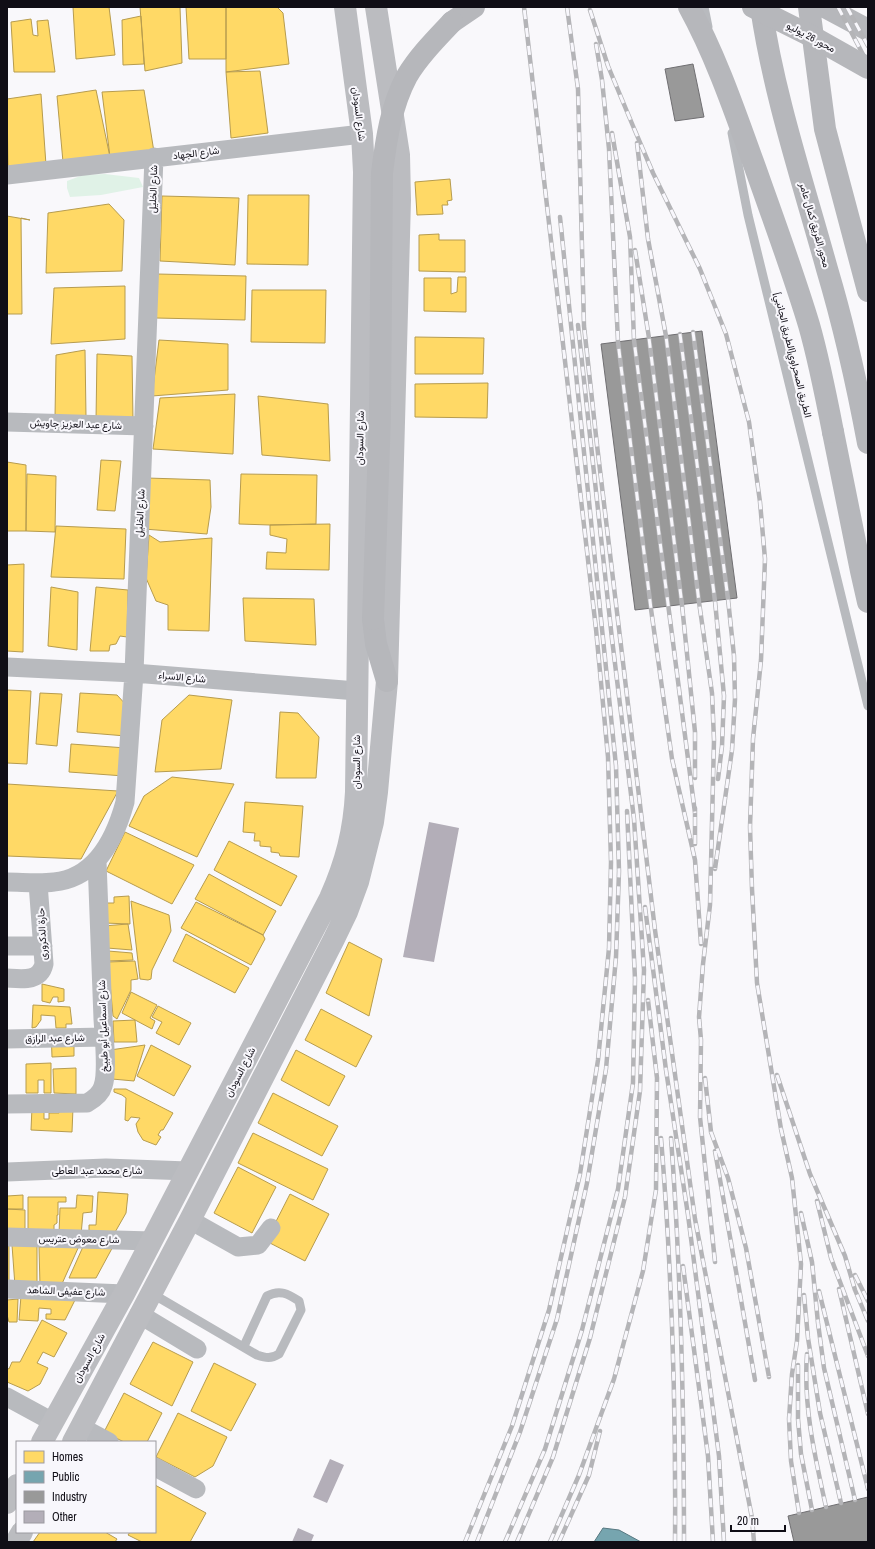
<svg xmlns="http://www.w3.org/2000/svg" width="875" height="1549" font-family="'Archivo Narrow',Vazirmatn,sans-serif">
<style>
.green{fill:#e0f2e7}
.homes{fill:#ffd966;stroke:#b79c4e}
.public{fill:#76a5af;stroke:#577881}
.industry{fill:#999;stroke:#706f72}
.building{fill:#b3aeb8}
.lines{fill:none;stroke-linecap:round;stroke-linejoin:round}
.lane{stroke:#b8babe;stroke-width:9}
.street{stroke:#b8babe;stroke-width:19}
.primary{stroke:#bbbcc0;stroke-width:22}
.highway{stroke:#b6b7bb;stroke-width:22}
.rail-casing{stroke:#b4b4b7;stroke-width:4.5}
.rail{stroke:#f8f7fc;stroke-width:3;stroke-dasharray:9;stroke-linecap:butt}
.highway-bridge{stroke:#b6b7bb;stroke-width:22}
.labels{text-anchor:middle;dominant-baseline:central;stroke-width:4;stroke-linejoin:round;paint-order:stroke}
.street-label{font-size:10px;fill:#100e16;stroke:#f8f7fc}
</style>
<rect width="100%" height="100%" fill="#f9f8fb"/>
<path class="green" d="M105 174 139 178 143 187 101 195 70 197 67 188V181L83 175Z"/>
<path class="homes" d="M73 7H109L115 55 76 59Z
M140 7H180L182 63 145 71Z
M186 7H226V59H189Z
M226 7H277L283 13 289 64 226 72Z
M141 16 144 64 123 65 122 20Z
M31 19 33 35 38 36 37 21 48 20 55 72H14L11 22Z
M260 71 268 133 231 138 226 72Z
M96 90 110 157 63 162 57 96Z
M144 90 154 152 110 157 102 92Z
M41 94 46 165 8 169 7 99Z
M450 179 452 200 447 201 448 205H442L443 214 417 215 415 182Z
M248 195H309L308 265 247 264Z
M162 196 239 198 235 265 160 261Z
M109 204 124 220 122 271 46 273 48 213Z
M7 216 30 220 21 218 22 314H7Z
M439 234V240H465V272L419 271V235Z
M157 274 246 276 245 320 156 318Z
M458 277H466V312L424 311V278H451V294L457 292Z
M125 286V339L51 344 54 288Z
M252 290H326L325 343 251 342Z
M415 337 484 338 483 374H415Z
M159 340 228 344V390L152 396Z
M85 350 86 417H55L56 355Z
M97 354 132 356 133 421 96 420Z
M488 383 487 418 415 417V384Z
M235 394 233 454 153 449 160 398Z
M258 396 328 404 330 461 262 455Z
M101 460 121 461 115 511 97 510Z
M7 462 26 465V531H7Z
M27 474 56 476 55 532 26 531Z
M241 474 317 475 316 524 270 525 239 524Z
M147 478 210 480 211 507 207 534 144 529Z
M330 524 329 570 266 569 267 552 286 553 287 539 270 535V525Z
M56 526 126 529 124 579 51 577Z
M149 535 160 542 212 538 209 631 168 630V605L156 601 146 578Z
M24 564 23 652 7 651V565Z
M51 587 78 592 77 650 48 646Z
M96 587 128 590 127 637 120 636 116 644 110 645 109 651H90Z
M243 598 314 599 316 645 245 641Z
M7 690 31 691 27 764 7 763Z
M40 693 62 694 57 746 36 744Z
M80 693 117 695 128 707 126 736 77 732Z
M189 695 232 700 221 769 155 772 162 720Z
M280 712 298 713 319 737 316 778H276Z
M71 744 126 748 124 776 69 772Z
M172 777 234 784 197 857 129 826 144 796Z
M7 784 118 791 81 859 7 856Z
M245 802 303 806 299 857 280 856 279 853 271 852V847L260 846V841H254L255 833 243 832Z
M125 832 194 865 172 904 106 871Z
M229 841 297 876 281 906 214 870Z
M209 874 276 911 263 935 195 899Z
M129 896 130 924 104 923 103 903H114V897Z
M131 901 169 915 171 931 152 970 151 979 148 980 140 979Z
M196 902 263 935 265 939 251 965 181 928Z
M128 924 132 950 107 948 103 926Z
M186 934 249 968 235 993 173 961Z
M349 942 382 959 369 1016 326 993Z
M108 951 132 953 133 960 108 961Z
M135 961 138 979 131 980V990L117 1019 113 1016 108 962Z
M42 984 64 989V1001L58 1002V997H53L50 1003 42 1001Z
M131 992 157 1005 150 1018 155 1021 152 1029 122 1013Z
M33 1005 70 1007 72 1024H66V1028H56L55 1016 41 1015V1020L36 1027 32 1028Z
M158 1006 191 1023 179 1045 156 1033 162 1022 152 1017Z
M321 1009 372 1036 356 1067 305 1040Z
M135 1020 137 1042H114L113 1021Z
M51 1030 74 1042V1056L52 1057Z
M145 1045 134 1081 112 1079 110 1050Z
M151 1045 191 1066 174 1096 137 1076Z
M296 1050 345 1076 329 1106 281 1080Z
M51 1063V1093H44V1080H38V1093H26V1064Z
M76 1068V1094L54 1093 53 1069Z
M114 1089H126L173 1113 163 1130H161L158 1135 161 1137 156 1145 143 1140 138 1132 136 1124 140 1118 131 1117 128 1121 125 1120 126 1098 122 1095 114 1092Z
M273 1093 338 1126 322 1156 258 1123Z
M32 1107H44V1119H49V1113H59L60 1108H73L72 1132 31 1130Z
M253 1133 328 1169 313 1200 238 1163Z
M238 1167 276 1187 252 1233 214 1213Z
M98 1192 128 1194 126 1213 114 1234 89 1232V1225H96Z
M290 1194 329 1214 305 1261 266 1241Z
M23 1195V1209H7V1196Z
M77 1195 93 1196 92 1212 83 1213 81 1235 59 1234 60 1208H76Z
M28 1197H66V1202H58V1215H57V1223L54 1225V1235L28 1236Z
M7 1209 25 1210V1233H7Z
M86 1240 116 1241 96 1278H69Z
M12 1245H37V1286H15Z
M7 1246H9V1285H7Z
M79 1246 61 1286H40L39 1247Z
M21 1296 75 1300 65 1320 46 1319V1314H51V1309L39 1308 38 1321 19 1320Z
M18 1299 17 1322H9L7 1315V1300Z
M42 1320 67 1333 54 1357 43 1352 37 1363 48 1368 40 1384 28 1391 7 1382V1368L9 1369 12 1362H20Z
M153 1342 193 1362 172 1406 130 1384Z
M214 1363 256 1384 231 1431 191 1411Z
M124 1393 162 1413 147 1442H124L104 1432Z
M178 1413 227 1437 213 1466 195 1477 156 1457Z
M155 1485 206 1513 190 1542H142L128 1535 130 1532H155Z
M40 1532H105L117 1539 115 1542H33Z"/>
<path class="public" d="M603 1528 619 1530 641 1542H594Z"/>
<path class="industry" d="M693 64 704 117 675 121 665 69Z
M702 331 737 598 635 610 601 344Z
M868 1497V1542H794L788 1516Z"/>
<path class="building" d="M429 822 459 828 434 962 403 957Z
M330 1459 344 1465 327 1503 313 1497Z
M298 1528 314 1535 311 1542H292Z"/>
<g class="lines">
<path class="lane" d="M704 7 708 27
M732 133 748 215 868 706
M151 1293 257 1355C266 1358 271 1359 279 1354L301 1310 299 1301C288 1294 280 1289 267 1296L244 1346"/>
<path class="street" d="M7 175 362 134
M7 422 144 426
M7 667 134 673 357 691
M7 882C22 882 38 884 54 882 96 878 115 839 125 802L134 673 154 157
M7 946H43
M7 978C22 979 40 982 44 964L38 883
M7 1039 104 1037
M7 1104 87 1103C94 1099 101 1094 103 1086 108 1072 104 1036 103 1019 101 967 99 914 97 861
M7 1172 106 1168 188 1171
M190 1220 238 1247 258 1245 271 1228
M7 1237 152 1241
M7 1289 124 1294
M139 1314 197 1349
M7 1397 53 1422
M81 1427 109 1442
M155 1467 196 1489"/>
<path class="primary" d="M42 1442 124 1294 330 898C346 862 354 831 356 792L364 172 362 134 345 7
M73 1442 190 1220 334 939 347 912 358 882 373 822 377 792 387 681 400 200 399 155 376 7
M7 1503 17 1485
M16 1542 22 1532"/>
<path class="highway" d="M761 7C774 96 803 182 827 269 844 326 857 384 868 443
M809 7 825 129 868 291
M825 7 868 30
M452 22 474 7
M833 432 861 571 868 602
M373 619 376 644 387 681"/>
<g class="rail-casing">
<path id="rail" d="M567 7 578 89 584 326 597 445 655 930 695 1219 752 1518 754 1542
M838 7 868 64
M847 7 868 46
M590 10 608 66 633 126 653 173 700 269 726 334 749 422 760 502 765 559 761 660 753 739 750 827 752 889 757 983 781 1129 792 1178 801 1264 797 1341 792 1374 789 1419 791 1461 799 1513
M596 44 602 80 609 149 618 342 651 609 672 759 695 860 701 944
M612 133 630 237 634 340 695 813
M637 143 648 239 666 336 699 602 712 693 714 740 710 905 703 964 699 1017 701 1040 700 1117 715 1262
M635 250 649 338 682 605 695 732V778
M693 332 728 599 734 656 735 699 732 750 715 869
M680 334 715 601 724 696 722 746 718 779
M695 844V808
M645 907 666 1070 688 1215 719 1456 724 1542
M777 1075 810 1174 845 1256 855 1290 868 1321
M705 1078 711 1132 728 1178 746 1248 769 1377
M661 1138C672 1272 676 1407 675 1542
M671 1138C681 1272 684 1407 684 1542
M715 1151 755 1380
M817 1201 831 1258 868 1356
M801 1213 812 1262 818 1323 824 1368 855 1500
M683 1266 708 1456 713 1542
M855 1275 868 1301
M839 1289 868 1414
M819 1291 868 1489
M804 1295 808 1338 820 1413 841 1503
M807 1354C803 1406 815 1457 826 1507
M798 1365V1419L801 1454 812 1510
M465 1542 512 1426 549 1310 580 1174 598 1060 609 948 611 862 608 757 596 629 524 7
M477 1542 520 1432 557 1319 587 1183 606 1069 616 957 619 871 616 766 560 217
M505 1542 545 1449 582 1330 618 1189 633 1083 635 979 627 811
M517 1542 553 1457 590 1338 625 1197 640 1091 644 970 634 819 612 639 578 325
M550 1542 579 1475 614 1379 643 1271 656 1190 657 1078 648 1000
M559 1542 589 1475 600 1431"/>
</g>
<use href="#rail" class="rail"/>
<path class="highway-bridge" d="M689 7C717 58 736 115 756 170 774 221 793 272 809 325 819 360 826 396 833 432
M753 7 813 37 868 68
M373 619 380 415 382 173C386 140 391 106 407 76 419 56 436 39 452 22"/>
</g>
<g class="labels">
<g class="street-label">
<text transform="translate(811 37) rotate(28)">محور 26 يوليو</text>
<text transform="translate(359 114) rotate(83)">شارع السودان</text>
<text transform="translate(196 153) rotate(-7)">شارع الجهاد</text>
<text transform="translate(153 189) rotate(-88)">شارع الخليل</text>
<text transform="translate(815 225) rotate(74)">محور الفريق كمال عامر</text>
<text transform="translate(793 355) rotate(76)">الطريق الصحراوي[الطريق الجانبي]</text>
<text transform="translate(76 424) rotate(2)">شارع عبد العزيز جاويش</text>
<text transform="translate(360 438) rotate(-89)">شارع السودان</text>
<text transform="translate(140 513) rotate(-87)">شارع الخليل</text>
<text transform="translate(182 677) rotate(5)">شارع الاسراء</text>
<text transform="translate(356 762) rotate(-90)">شارع السودان</text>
<text transform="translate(42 934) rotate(-93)">حارة الدكرورى</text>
<text transform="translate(103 1026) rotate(-92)">شارع اسماعيل أبو طبيخ</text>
<text transform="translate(55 1038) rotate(-1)">شارع عبد الرازق</text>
<text transform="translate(240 1072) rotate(-63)">شارع السودان</text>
<text x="97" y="1170">شارع محمد عبد العاطى</text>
<text transform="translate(79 1239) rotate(1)">شارع معوض عتريس</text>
<text transform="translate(66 1291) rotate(2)">شارع عفيفى الشاهد</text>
<text transform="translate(89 1358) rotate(-61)">شارع السودان</text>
</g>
</g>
<rect width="875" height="1549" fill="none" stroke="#100e16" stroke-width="16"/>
<rect x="16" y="1441" width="140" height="92" fill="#f8f7fc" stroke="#9b9aa0"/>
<rect x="24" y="1451" width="20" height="12" fill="#ffd966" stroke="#9b9aa0"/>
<text x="52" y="1461" font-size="12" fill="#100e16">Homes</text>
<rect x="24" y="1471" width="20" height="12" fill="#76a5af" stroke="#9b9aa0"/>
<text x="52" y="1481" font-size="12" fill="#100e16">Public</text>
<rect x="24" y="1491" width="20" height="12" fill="#999999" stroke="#9b9aa0"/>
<text x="52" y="1501" font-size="12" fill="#100e16">Industry</text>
<rect x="24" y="1511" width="20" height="12" fill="#b3aeb8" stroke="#9b9aa0"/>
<text x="52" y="1521" font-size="12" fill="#100e16">Other</text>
<path d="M731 1525v6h54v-6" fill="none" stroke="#100e16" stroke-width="2"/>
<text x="737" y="1525" font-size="12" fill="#100e16" stroke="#f8f7fc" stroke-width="3" paint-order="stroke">20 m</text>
</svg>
